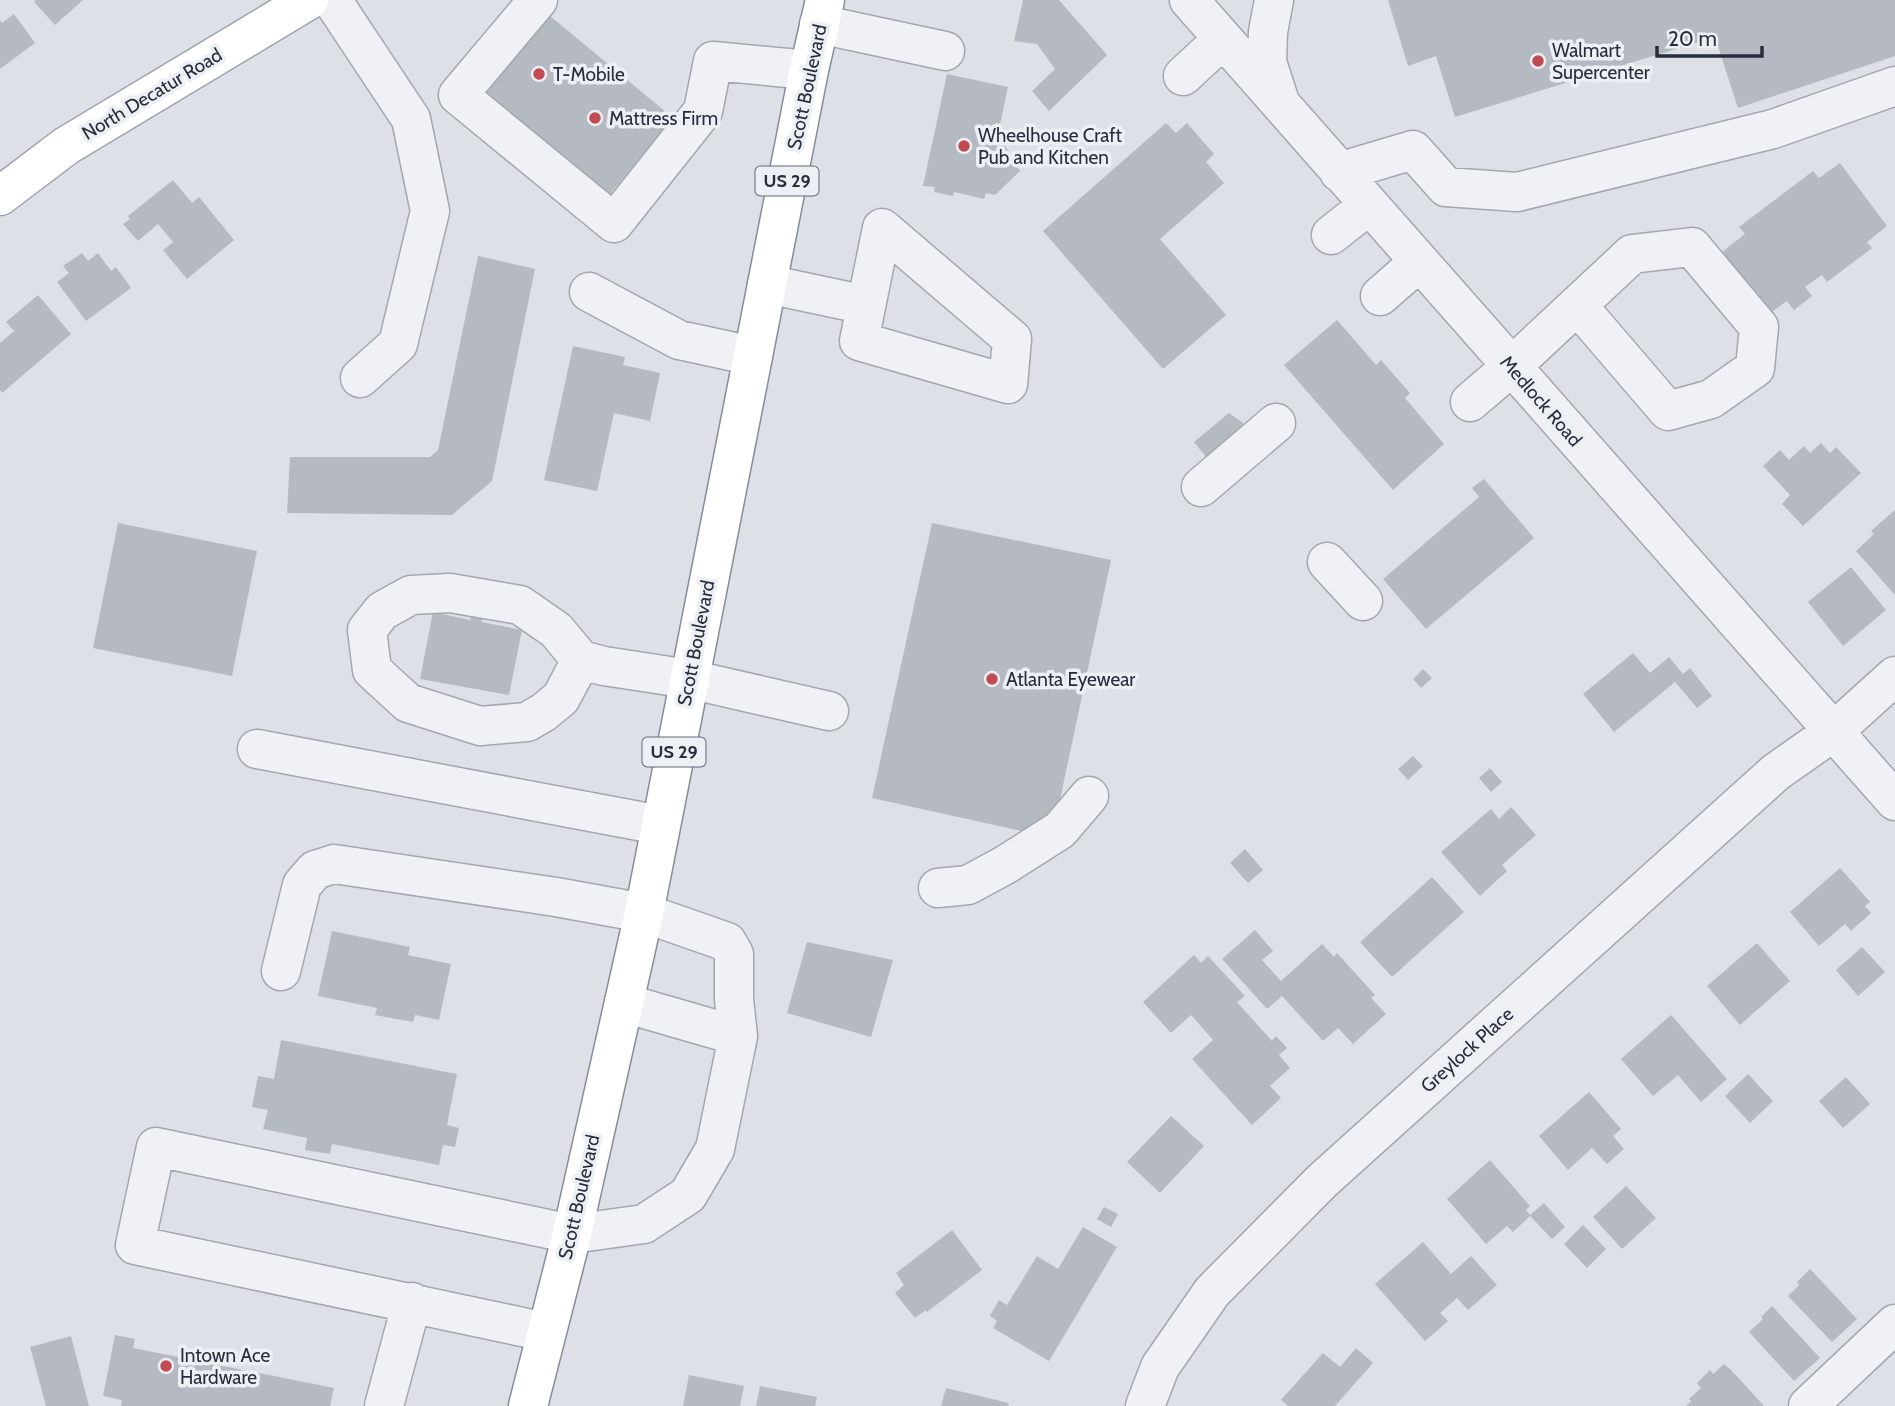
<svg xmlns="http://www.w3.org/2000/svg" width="1895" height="1406" font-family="Cabin,sans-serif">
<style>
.building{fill:#b5b9c2}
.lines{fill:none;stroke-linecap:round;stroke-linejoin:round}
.minor-casing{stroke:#a3a7af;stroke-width:41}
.major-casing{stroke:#9da3b0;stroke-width:41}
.highway-casing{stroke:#868c9b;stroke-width:41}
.minor{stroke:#eff1f4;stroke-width:38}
.major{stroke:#fff;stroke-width:38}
.highway{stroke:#fff;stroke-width:38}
.poi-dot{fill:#c24b52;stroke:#eceff4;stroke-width:2.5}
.labels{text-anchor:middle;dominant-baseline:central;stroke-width:7;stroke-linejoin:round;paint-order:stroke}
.shield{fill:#eceff4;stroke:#636772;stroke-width:2}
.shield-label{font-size:18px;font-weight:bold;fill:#282d3b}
.poi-label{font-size:19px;fill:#282d3b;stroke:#eceff4;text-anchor:start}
.street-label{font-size:19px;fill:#282d3b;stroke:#eceff4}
</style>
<rect width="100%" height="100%" fill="#dde0e6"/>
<path class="building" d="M36 0H83L55 25 34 2Z
M1023 0H1059L1107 55 1049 111 1032 91 1055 69 1037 44 1014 41Z
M1388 0H1895V56L1738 108 1715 37 1455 117 1436 56 1408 66Z
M14 14 35 43 0 69V20L2 23Z
M549 15 673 118 606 199 482 96Z
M947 74 1008 87 998 134 1020 171 995 195 986 193 984 199 954 192 953 196 934 192 935 187 923 186Z
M1166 123 1176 133 1187 123 1214 154 1206 162 1224 183 1160 239 1226 315 1163 369 1043 231Z
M1840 163 1887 226 1867 242 1872 248 1827 282 1822 275 1805 287 1812 296 1794 310 1787 301 1769 314 1722 252 1745 234 1739 227 1813 171 1819 178Z
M173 180 192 203 199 197 234 240 187 279 163 250 173 242 158 224 138 241 123 224 130 219 128 216Z
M82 253 88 261 98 253 111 271 116 267 131 288 86 321 57 282 69 273 63 266Z
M478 256 535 269 492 481 452 515 287 513 290 457H430L438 450Z
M38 295 71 334 2 393 0 390V343L14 331 6 322Z
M1337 320 1376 365 1381 360 1410 393 1405 398 1444 444 1393 490 1284 365Z
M573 346 625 357 623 365 660 373 650 421 614 413 597 491 544 480Z
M1229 413 1243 423 1241 427 1206 457 1194 442Z
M1821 443 1830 453 1836 447 1861 473 1803 526 1782 504 1790 495 1763 466 1780 450 1789 460 1804 446 1810 453Z
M1484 479 1534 538 1426 629 1383 579 1479 497 1472 488Z
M1895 510V595L1856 551 1874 534 1871 531Z
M118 523 257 551 232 676 93 648Z
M932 523 1111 560 1058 809 1026 832 872 798Z
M1851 567 1886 610 1843 646 1808 602Z
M472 611 484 613 482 622 522 630 509 695 420 679 433 612 470 620Z
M1633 653 1650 673 1669 657 1683 674 1690 668 1712 696 1697 708 1675 682 1614 732 1583 694Z
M1423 669 1432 678 1421 688 1413 679Z
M1413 756 1423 766 1408 780 1398 769Z
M1490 768 1502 782 1491 792 1479 778Z
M1511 807 1536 835 1502 865 1507 871 1480 896 1441 852 1491 809 1499 819Z
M1245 849 1263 870 1248 883 1230 863Z
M1840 868 1870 902 1865 906 1871 913 1851 931 1845 924 1819 946 1790 912Z
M1432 877 1464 912 1392 977 1360 942Z
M1255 930 1273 951 1262 960 1281 981 1322 944 1334 957 1337 953 1375 995 1371 998 1386 1014 1353 1044 1338 1028 1323 1041 1282 996 1267 1009 1222 959Z
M332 931 410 947 408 955 451 964 439 1020 415 1015 413 1022 375 1015 377 1008 318 996Z
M807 942 893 960 871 1037 787 1013Z
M1757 943 1790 981 1740 1025 1707 986Z
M1862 947 1885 972 1858 996 1836 970Z
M1194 955 1201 963 1208 956 1245 996 1237 1002 1272 1041 1276 1036 1287 1048 1279 1055 1290 1068 1270 1086 1281 1098 1252 1125 1192 1059 1213 1040 1191 1015 1171 1033 1143 1002Z
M1671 1015 1727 1079 1701 1102 1678 1075 1653 1096 1621 1059Z
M281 1040 457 1074 447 1125 459 1128 455 1147 443 1145 439 1165 332 1144 330 1154 305 1150 307 1138 263 1129 268 1110 252 1107 258 1076 274 1079Z
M1748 1074 1773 1101 1750 1123 1725 1096Z
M1846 1077 1870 1104 1843 1128 1819 1101Z
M1589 1092 1621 1129 1613 1136 1624 1149 1607 1164 1592 1148 1568 1170 1539 1136Z
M1171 1116 1204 1146 1160 1193 1127 1162Z
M1490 1160 1530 1206 1526 1210 1530 1215 1544 1203 1565 1227 1552 1239 1530 1216 1513 1232 1507 1226 1486 1244 1447 1199Z
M1626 1186 1656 1218 1622 1249 1593 1217Z
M1104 1207 1118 1214 1111 1227 1097 1219Z
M1583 1225 1606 1249 1587 1268 1564 1244Z
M1083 1227 1117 1247 1049 1361 993 1328 997 1321 990 1316 999 1300 1007 1305 1037 1256 1058 1269Z
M952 1230 982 1270 927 1312 926 1310 915 1318 895 1293 904 1285 896 1273Z
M1423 1242 1451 1274 1471 1256 1497 1285 1468 1310 1457 1298 1440 1313 1448 1321 1425 1341 1375 1284Z
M1810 1269 1857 1319 1832 1342 1788 1296 1799 1285 1797 1282Z
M1772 1306 1820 1358 1794 1381 1749 1332 1763 1319 1761 1317Z
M115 1335 135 1339 133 1348 334 1388 330 1406H121L122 1400 103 1396Z
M71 1336 89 1406H46L30 1347Z
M1356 1348 1373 1363 1335 1406H1288L1281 1400 1323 1353 1340 1367Z
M1724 1364 1732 1371 1764 1406H1686L1691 1401 1689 1399 1701 1388 1697 1383 1710 1370 1713 1374Z
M689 1375 744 1386 740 1406H683Z
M760 1386 817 1397 815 1406H756Z
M946 1388 1009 1403 1008 1406H941Z"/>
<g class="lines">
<g class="minor-casing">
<path id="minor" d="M332 0 411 119 430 211 398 344 360 378
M538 0 458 95 614 223 703 111 713 61 809 70
M1189 0 1895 801
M1274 0 1268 32 1267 62 1279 99
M819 24 945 51
M1183 76 1223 39
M1339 172 1413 150 1446 187 1517 192 1773 129 1895 86
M882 228 1012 339 1008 384 859 341Z
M1331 235 1369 205
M767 284 866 305
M589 292 679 340 753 356
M1380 296 1419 262
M1470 402 1511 367 1632 254 1692 247 1759 327 1755 368 1711 399 1668 411 1577 305
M1201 487 1276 423
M1327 562 1363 601
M581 660 561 698 544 712 527 722 480 726 408 703 372 670 367 630 382 611 411 595 450 593 520 605 556 630 581 660 604 666 689 679 829 711
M257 749 660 825
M938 888 968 885 1005 865 1060 830 1089 796
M281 971 302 885 315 870 334 864 556 897 644 913 727 942 734 954V999L738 1036 715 1149 688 1195 644 1224 572 1234 156 1147 135 1245 546 1332
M624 1003 738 1036
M384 1406 412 1302
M1145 1406 1160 1367 1212 1292 1322 1181 1776 772 1833 732 1895 676
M1808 1406 1895 1324"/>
</g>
<g class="major-casing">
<path id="major" d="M0 196 66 146 309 0"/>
</g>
<g class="highway-casing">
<path id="highway" d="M528 1406 572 1234 644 913 809 70 825 0"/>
</g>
<use href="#minor" class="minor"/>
<use href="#major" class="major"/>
<use href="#highway" class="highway"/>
</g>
<g class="poi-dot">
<circle cx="1538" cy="61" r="7"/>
<circle cx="539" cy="74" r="7"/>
<circle cx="595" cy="118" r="7"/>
<circle cx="964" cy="146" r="7"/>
<circle cx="992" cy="679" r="7"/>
<circle cx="166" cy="1366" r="7"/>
</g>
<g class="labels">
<g class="shield">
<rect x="755.5" y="166.5" width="63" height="29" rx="5"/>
<rect x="642.5" y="737.5" width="63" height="29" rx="5"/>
</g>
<g class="shield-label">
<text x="787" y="181">US 29</text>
<text x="674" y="752">US 29</text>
</g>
<g class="poi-label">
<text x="1552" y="50">Walmart<tspan x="1552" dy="22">Supercenter</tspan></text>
<text x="553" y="74">T-Mobile</text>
<text x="609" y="118">Mattress Firm</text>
<text x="978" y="135">Wheelhouse Craft<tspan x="978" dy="22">Pub and Kitchen</tspan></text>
<text x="1006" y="679">Atlanta Eyewear</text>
<text x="180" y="1355">Intown Ace<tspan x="180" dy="22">Hardware</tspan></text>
</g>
<g class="street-label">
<text transform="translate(807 87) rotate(-78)">Scott Boulevard</text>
<text transform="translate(152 94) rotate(-31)">North Decatur Road</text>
<text transform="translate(1541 401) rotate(49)">Medlock Road</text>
<text transform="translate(696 643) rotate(-79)">Scott Boulevard</text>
<text transform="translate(1467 1050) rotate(-42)">Greylock Place</text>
<text transform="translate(579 1197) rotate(-77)">Scott Boulevard</text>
</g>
</g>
<path d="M1657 46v10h105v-10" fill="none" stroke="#282d3b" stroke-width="3.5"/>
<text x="1668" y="46" font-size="21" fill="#282d3b" stroke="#eceff4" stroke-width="5" paint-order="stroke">20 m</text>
</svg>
